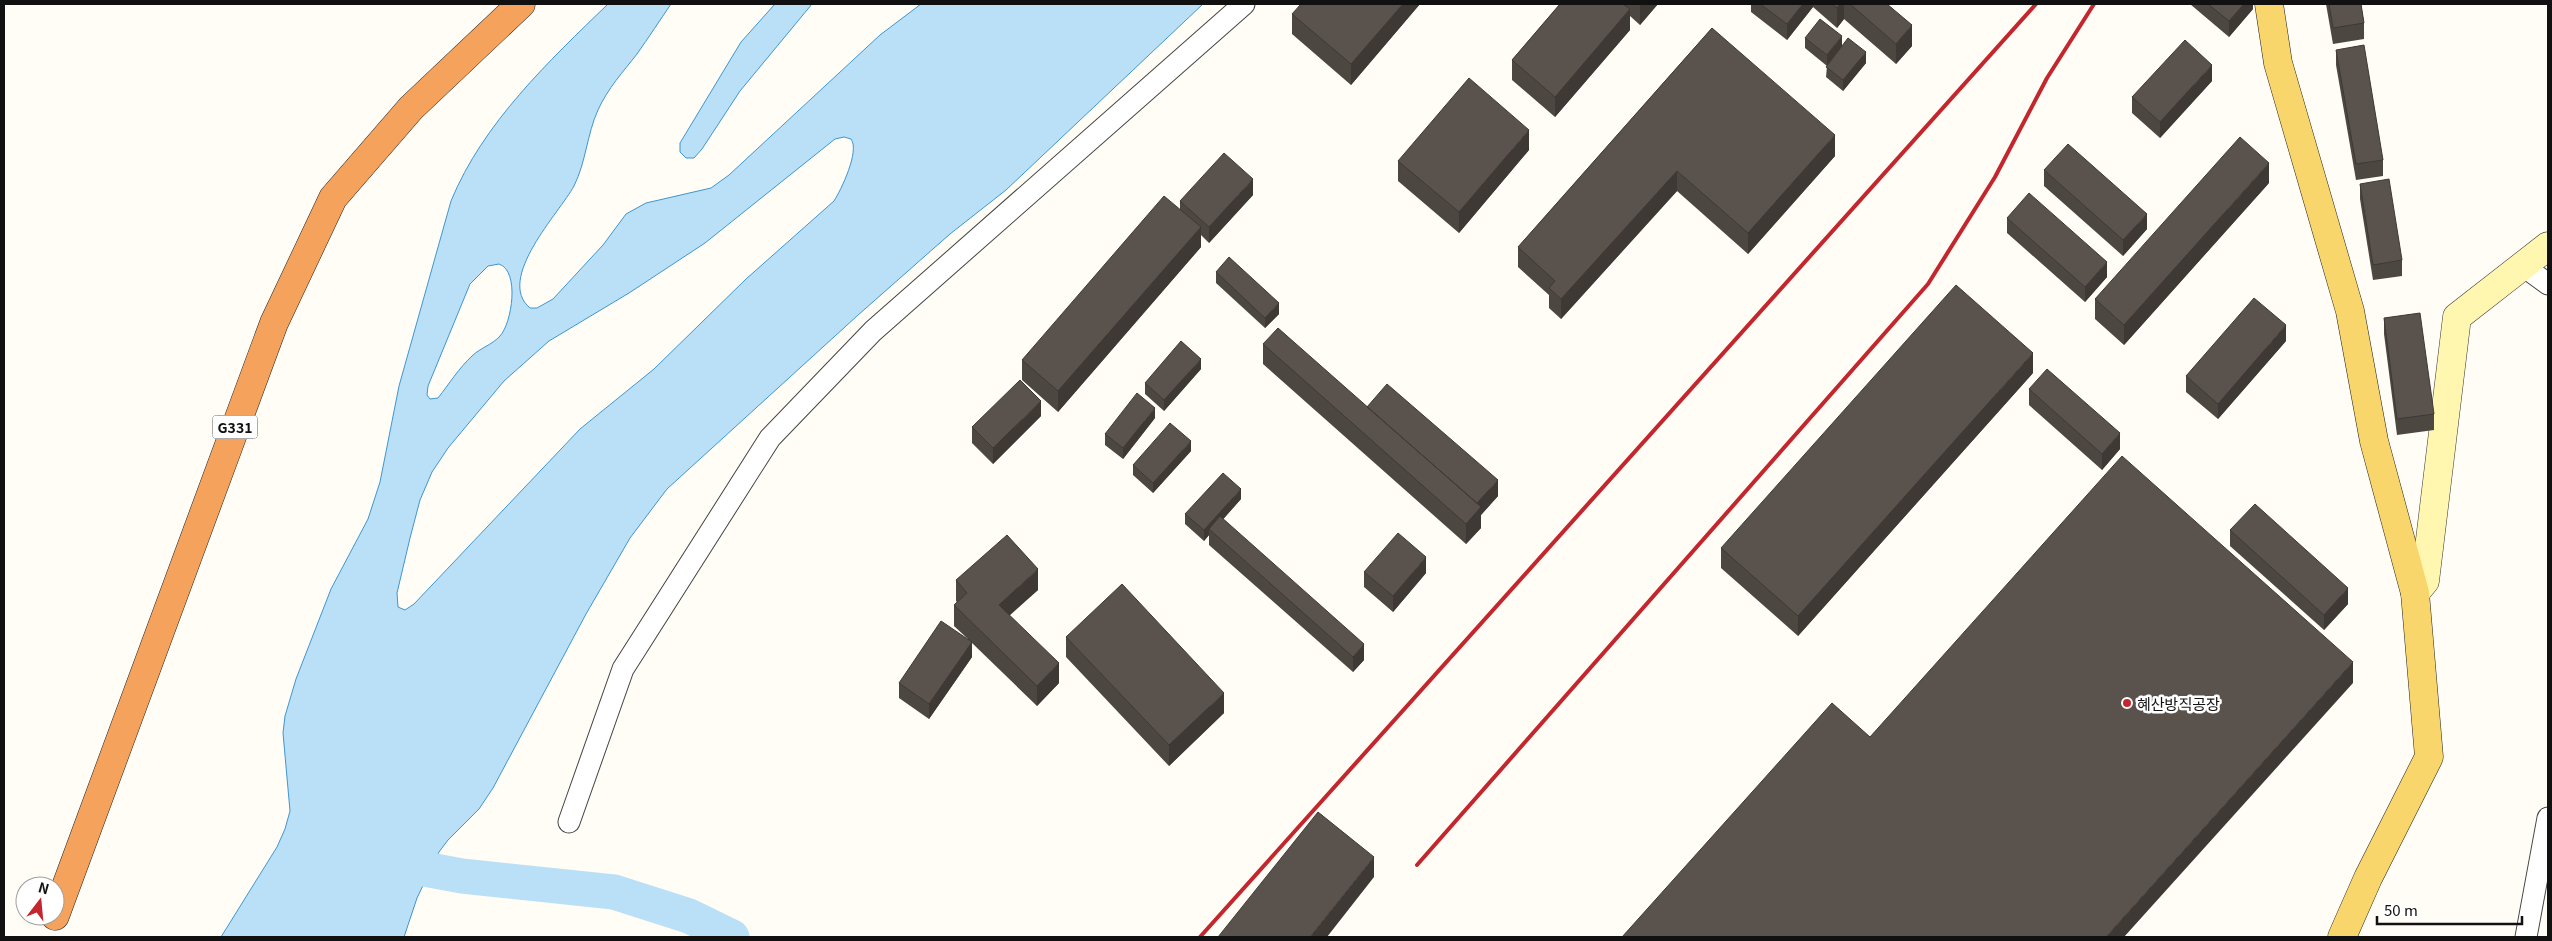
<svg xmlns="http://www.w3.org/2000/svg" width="2552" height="941" font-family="Georgia,'Noto Sans KR',serif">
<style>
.water{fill:#b9e0f7;stroke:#3f96cf;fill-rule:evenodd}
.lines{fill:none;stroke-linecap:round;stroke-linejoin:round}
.river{stroke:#b9e0f7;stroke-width:35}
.street-casing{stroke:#444;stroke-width:23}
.secondary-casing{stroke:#333;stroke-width:29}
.primary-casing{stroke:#222;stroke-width:29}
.highway-casing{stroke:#222;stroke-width:29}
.street{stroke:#fff;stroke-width:21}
.secondary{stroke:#fff6b0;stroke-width:28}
.primary{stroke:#f9d66b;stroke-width:28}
.highway{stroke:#f5a25d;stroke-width:28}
.rail{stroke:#c4262e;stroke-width:4}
.wall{fill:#4d4742}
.shaded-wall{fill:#3f3936}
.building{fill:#5a524d;stroke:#3f3936}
.poi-dot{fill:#c4262e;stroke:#fff;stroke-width:2}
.labels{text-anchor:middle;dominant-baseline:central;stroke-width:5;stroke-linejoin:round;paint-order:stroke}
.shield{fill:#fff;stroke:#585858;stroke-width:1}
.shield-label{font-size:14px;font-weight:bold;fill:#111}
.poi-label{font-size:15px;fill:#111;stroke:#fff;text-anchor:start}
</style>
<rect width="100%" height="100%" fill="#fffdf5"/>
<path class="water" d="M608 4H671C660 20 649 37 637 54 623 72 608 88 598 110 587 134 586 162 574 186 560 212 495 279 530 308H537L553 299 603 245 626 214 646 203 711 188 729 175 880 35 921 4H1203L1006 190 950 234 857 316 667 489 630 538 586 614 493 788 479 809 448 840 439 852 417 898 404 937H221L277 847 285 829 290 811 283 733 285 716 296 679 331 589 368 519 380 482 399 386 451 201C483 123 549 61 608 4ZM844 137 851 139C860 151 841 190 834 201L746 279 654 369 580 429 414 604 405 610 398 607 397 593 410 538 420 500 432 472 448 448 504 381 549 341 629 293 705 243 835 139ZM499 264C520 271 512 323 500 336 492 345 480 348 472 356 459 368 449 384 438 398L430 399 427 395 428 386 470 284 488 266Z
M775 4H812L740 91 702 149 694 158H686L680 152V143L741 42Z"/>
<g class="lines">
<path class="river" d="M381 861 462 876 614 892 689 916 732 937"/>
<g class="street-casing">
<path id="street" d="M2522 265 2548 284
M569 822 623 669 770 438 873 331 1244 4
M2526 937 2548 818"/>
</g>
<g class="secondary-casing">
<path id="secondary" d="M2415 593 2425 581 2457 317 2548 246"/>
</g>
<g class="primary-casing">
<path id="primary" d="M2269 4 2278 63 2350 311 2374 441 2415 593 2429 757 2368 878 2342 937"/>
</g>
<g class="highway-casing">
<path id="highway" d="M55 916 274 323 333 198 411 108 521 4"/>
</g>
<use href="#street" class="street"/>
<use href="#secondary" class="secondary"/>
<use href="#primary" class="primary"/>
<use href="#highway" class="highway"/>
<path class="rail" d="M1417 865 1928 284 1995 177 2047 78 2094 4
M1200 937 2036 4"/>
</g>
<path class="wall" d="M1420 4 1351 85 1292 34V14Z
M1560 4H1658L1640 25 1630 16V30L1555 117 1512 80V60Z
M1751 4H1887L1912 46 1896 64 1844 19 1837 28 1813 7 1787 40 1751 12Z
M2190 4H2253V9L2229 37Z
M2326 4H2361L2364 23V39L2333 44Z
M1712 28 1835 156 1748 254 1677 191 1561 319 1549 308V295L1518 267V247Z
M1805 38 1842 46 1866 63 1843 91 1826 77 1827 66 1805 48Z
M2336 50 2383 160V176L2356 180 2336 65Z
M2212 81 2160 138 2132 113V97Z
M1529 150 1459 233 1398 181V161Z
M2044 170 2147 229 2123 256 2044 186Z
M2269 183 2124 345 2095 319V299Z
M2360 184 2402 260V276L2373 280 2360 199Z
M1253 195 1209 243 1201 235V247L1058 412 1022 380V360L1180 209V201Z
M2007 218 2107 277 2085 302 2007 233Z
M1216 272 1279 314 1265 328 1216 283Z
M2384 318 2434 414V430L2397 435 2384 334Z
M2286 341 2218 419 2186 392V376Z
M1263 344 1367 407 1498 496 1481 515V528L1466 544 1263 364Z
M1201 369 1164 411 1145 394V383Z
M2033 373 1798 636 1721 568V548Z
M2029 389 2120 449 2102 470 2029 405Z
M1041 416 993 464 972 443V427Z
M1155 418 1123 459 1105 445V434Z
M1191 451 1153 493 1133 475V465Z
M1241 499 1223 519 1364 660 1353 672 1209 545V535L1204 541 1185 524V514Z
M2230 530 2348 604 2324 630 2230 546Z
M1364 572 1426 573 1393 612 1364 587Z
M956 580 1038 590 1009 615 1059 683 1037 706 972 643V657L929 719 899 698V683L968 639 954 626V605L957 602 956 601Z
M1066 637 1224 713 1169 766 1066 657Z"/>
<path class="shaded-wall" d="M1403 4H1420L1351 85V64Z
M1640 4H1658L1640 25Z
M1803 4H1813V7L1787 40V24Z
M1840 4H1844V19L1837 28V8Z
M2244 4H2253V9L2229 37V21Z
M1630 9V30L1555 117V97Z
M1912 25V46L1896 64V44Z
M1842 36V47L1827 66V55Z
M1866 52V63L1843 91V80Z
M2212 65V81L2160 138V122Z
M1529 130V150L1459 233V212Z
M1835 135V156L1748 254V233Z
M2269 163V183L2124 345V325Z
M1677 171V191L1561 319V299Z
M1253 179V195L1209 243V227Z
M2147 214V229L2123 256V240Z
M1201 227V247L1058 412V391Z
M2107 262V277L2085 302V287Z
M1279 303V314L1265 328V318Z
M2286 325V341L2218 419V404Z
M2033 353V373L1798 636V616Z
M1201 359V369L1164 411V400Z
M1041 401V416L993 464V448Z
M1155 408V418L1123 459V448Z
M2120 433V449L2102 470V454Z
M1191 441V451L1153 493V483Z
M1498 480V496L1481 515V528L1466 544V524L1477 511V503Z
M1241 489V499L1212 532 1209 529V535L1204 541V530Z
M1426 557V573L1393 612V596Z
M1038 569V590L999 625V605Z
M2348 588V604L2324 630V615Z
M972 642V657L929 719V704Z
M1364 644V660L1353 672V657Z
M2353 662V683L2124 937H2106Z
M1059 663V683L1037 706V686Z
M1224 693V713L1169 766V745Z
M1374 857V877L1327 937H1310Z"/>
<path class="building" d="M1301 4H1403L1351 64 1292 14Z
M1560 4H1623L1630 9 1555 97 1512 60Z
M1760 4H1803L1787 24Z
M1832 4H1840L1837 8Z
M1850 4H1887L1912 25 1896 44Z
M2208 4H2244L2229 21Z
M2329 4H2361L2364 23 2333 28Z
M1820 19 1842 36 1827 55 1805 38Z
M1712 28 1835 135 1748 233 1677 171 1561 299 1549 288 1555 281 1518 247Z
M1848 38 1866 52 1843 80 1826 67Z
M2185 40 2212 65 2160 122 2132 97Z
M2364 45 2383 160 2356 164 2336 50Z
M1469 78 1529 130 1459 212 1398 161Z
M2240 137 2269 163 2124 325 2095 299Z
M2068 144 2147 214 2123 240 2044 170Z
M1224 153 1253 179 1209 227 1180 201Z
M2389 179 2402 260 2373 265 2360 184Z
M2029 193 2107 262 2085 287 2007 218Z
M1164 196 1201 227 1058 391 1022 360Z
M1229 257 1279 303 1265 318 1216 272Z
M1956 285 2033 353 1798 616 1721 548Z
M2254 298 2286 325 2218 404 2186 376Z
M2420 313 2434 414 2397 419 2384 318Z
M1278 328 1481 507 1466 524 1263 344Z
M1181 341 1201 359 1164 400 1145 383Z
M2047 369 2120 433 2102 454 2029 389Z
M1020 380 1041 401 993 448 972 427Z
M1387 384 1498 480 1477 503 1367 407Z
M1137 393 1155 408 1123 448 1105 434Z
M1170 423 1191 441 1153 483 1133 465Z
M2122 456 2353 662 2106 937H1622L1832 703 1870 737Z
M1223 473 1241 489 1204 530 1185 514Z
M2255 504 2348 588 2324 615 2230 530Z
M1220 516 1364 644 1353 657 1209 529Z
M1398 533 1426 557 1393 596 1364 572Z
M1007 535 1038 569 999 605 1059 663 1037 686 954 605 967 593 956 580Z
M1122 584 1224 693 1169 745 1066 637Z
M941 621 972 642 929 704 899 683Z
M1318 812 1374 857 1310 937H1218Z"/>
<circle class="poi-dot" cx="2127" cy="703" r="5"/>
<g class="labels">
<rect class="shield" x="212.5" y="415.5" width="45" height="23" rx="4"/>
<g class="shield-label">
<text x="235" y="427">G331</text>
</g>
<g class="poi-label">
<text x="2137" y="703">혜산방직공장</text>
</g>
</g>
<rect width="2552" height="941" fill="none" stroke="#111111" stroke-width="10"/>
<g transform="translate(40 901) rotate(16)"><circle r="24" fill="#ffffff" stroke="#a0a0a0"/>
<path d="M0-4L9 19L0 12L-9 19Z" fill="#c4262e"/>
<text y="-8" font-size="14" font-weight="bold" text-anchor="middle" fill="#111111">N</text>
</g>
<path d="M2377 916v8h145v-8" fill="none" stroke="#111111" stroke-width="2.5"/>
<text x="2384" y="916" font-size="15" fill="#111111" stroke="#ffffff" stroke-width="4" paint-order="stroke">50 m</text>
</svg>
